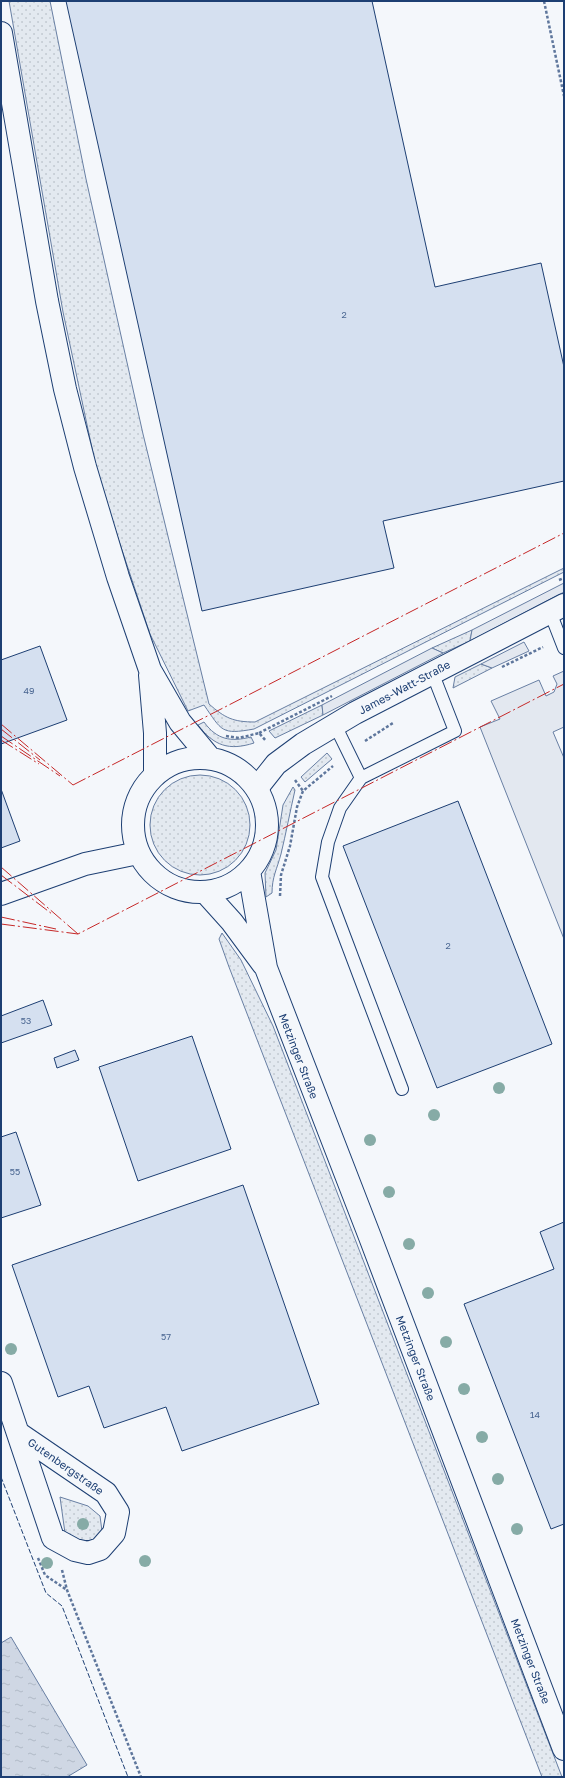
<svg xmlns="http://www.w3.org/2000/svg" width="565" height="1778" font-family="'Golos Text',sans-serif">
<style>
.grass{fill:url(#grass-dots);stroke:#687fa3}
.parking{fill:#e3e8f0;stroke:#687fa3}
.water{fill:url(#water-ripples);stroke:#687fa3}
.building{fill:#d5e0f0;stroke:#1d3f73}
.lines{fill:none;stroke-linecap:round;stroke-linejoin:round}
.lane-casing{stroke:#1d3f73;stroke-width:14}
.street-casing{stroke:#1d3f73;stroke-width:24}
.secondary-casing{stroke:#1d3f73;stroke-width:24}
.path{stroke:#5e769c;stroke-width:2.5;stroke-dasharray:3 2;stroke-linecap:butt}
.lane{stroke:#f4f7fb;stroke-width:12}
.street{stroke:#f4f7fb;stroke-width:22}
.secondary{stroke:#f4f7fb;stroke-width:22}
.fence{stroke:#1d3f73;stroke-width:1;stroke-dasharray:5 2;stroke-linecap:butt}
.power{stroke:#c62828;stroke-width:1;stroke-dasharray:14 3 2 3;stroke-linecap:butt}
.tree{fill:#86aba6}
.labels{text-anchor:middle;dominant-baseline:central;stroke-width:3;stroke-linejoin:round;paint-order:stroke}
.number-label{font-size:9px;fill:#4b6792}
.street-label{font-size:11px;fill:#1d3f73;stroke:#f4f7fb}
</style>
<defs>
<pattern id="grass-dots" width="8" height="8" patternUnits="userSpaceOnUse"><rect width="8" height="8" fill="#e3e9f0"/><path d="M2 2h.1M6 6h.1" fill="none" stroke="#c2c9d1" stroke-width="1.8" stroke-linecap="round"/></pattern>
<pattern id="water-ripples" width="26" height="14" patternUnits="userSpaceOnUse"><rect width="26" height="14" fill="#cfd7e4"/><path d="M2 4q2-2 4 0t4 0M15 11q2-2 4 0t4 0" fill="none" stroke="#b1bac7"/></pattern>
</defs>
<rect width="100%" height="100%" fill="#f4f7fb"/>
<path class="grass" d="M9 1H50L86 179 143 434 209 704C225 718 233 722 255 722L564 568V572L254 729C221 735 222 731 204 705L188 711 150 634 99 481 63 312Z
M472 630 470 641 443 653 432 648Z
M481 664 492 668 453 688 455 677Z
M322 705 323 715 275 738 269 731Z
M204 722C217 740 231 742 251 737L254 743C229 751 214 746 198 725Z
M327 753 332 759 305 782 301 777Z
M150 825a50 50 0 1 1 100 0a50 50 0 1 1-100 0Z
M293 787 295 790C290 812 286 833 281 854 277 869 272 877 272 893L266 897 265 873 276 850 283 805Z
M222 933 241 960 273 1026 562 1777H542L229 967 219 939Z
M60 1497 88 1506 100 1516 102 1531 95 1539 86 1543 65 1533Z"/>
<path class="parking" d="M564 583V592L470 641 472 630Z
M524 642 529 651 492 668 481 664Z
M432 648 443 653 323 715 322 705Z
M564 671V727L553 732 564 758V939L480 727 500 719 491 701 539 680 546 696 554 692 557 684 553 676Z"/>
<path class="water" d="M11 1637 87 1765 67 1777H1V1643Z"/>
<path class="building" d="M66 1H372L435 287 541 263 564 367V481L383 521 394 568 202 611Z
M40 646 67 720 1 744V660Z
M1 789 20 841 1 848Z
M458 801 552 1044 437 1088 343 846Z
M43 1000 52 1025 1 1043V1016Z
M192 1036 231 1149 138 1181 99 1067Z
M75 1050 79 1060 57 1068 54 1058Z
M16 1132 41 1205 1 1218V1137Z
M243 1185 319 1404 182 1451 166 1407 104 1428 89 1386 58 1397 12 1265Z
M564 1222V1524L551 1529 464 1304 554 1269 540 1232Z"/>
<g class="lines">
<g class="lane-casing">
<path id="lane" d="M550 612 564 648
M335 725 361 778 340 808 328 842 322 877 402 1089
M361 778 455 731 432 672"/>
</g>
<g class="street-casing">
<path id="street" d="M257 788 276 764 303 744 355 713 564 605
M1 894 85 864 138 853
M1 1383 53 1538 75 1550 88 1553 100 1549 114 1533 118 1512 106 1493 18 1433"/>
</g>
<g class="secondary-casing">
<path id="secondary" d="M1 33 47 301 65 389 85 467 118 577 150 670 180 722 209 757
M150 675 155 733V774
M133 825a67 67 0 1 1 134 0a67 67 0 1 1-134 0Z
M249 871 266 968 370 1237 564 1749
M205 892 232 922 263 964"/>
</g>
<path class="path" d="M544 1 564 96
M559 580 564 578
M502 667 543 647
M259 733 332 696
M226 736 239 738 259 733 266 741
M365 741 393 723
M295 780 303 791
M280 896 281 875 290 846 297 807 303 791 333 766
M38 1558 45 1575 67 1590
M62 1570 67 1590 141 1777"/>
<use href="#lane" class="lane"/>
<use href="#street" class="street"/>
<use href="#secondary" class="secondary"/>
<path class="fence" d="M1 1477 46 1593 62 1606 128 1777"/>
<path class="power" d="M1 724 73 785
M1 729 40 760
M1 736 60 776
M1 740 39 764
M73 785 564 533
M1 867 78 934
M1 875 52 914
M1 917 56 929
M1 924 78 934 564 684"/>
</g>
<g class="tree">
<circle cx="499" cy="1088" r="6"/>
<circle cx="434" cy="1115" r="6"/>
<circle cx="370" cy="1140" r="6"/>
<circle cx="389" cy="1192" r="6"/>
<circle cx="409" cy="1244" r="6"/>
<circle cx="428" cy="1293" r="6"/>
<circle cx="446" cy="1342" r="6"/>
<circle cx="11" cy="1349" r="6"/>
<circle cx="464" cy="1389" r="6"/>
<circle cx="482" cy="1437" r="6"/>
<circle cx="498" cy="1479" r="6"/>
<circle cx="83" cy="1524" r="6"/>
<circle cx="517" cy="1529" r="6"/>
<circle cx="145" cy="1561" r="6"/>
<circle cx="47" cy="1563" r="6"/>
</g>
<g class="labels">
<g class="number-label">
<text x="344" y="314">2</text>
<text x="29" y="690">49</text>
<text x="448" y="945">2</text>
<text x="26" y="1020">53</text>
<text x="15" y="1171">55</text>
<text x="166" y="1336">57</text>
<text x="535" y="1414">14</text>
</g>
<g class="street-label">
<text transform="translate(404 687) rotate(-28)">James-Watt-Straße</text>
<text transform="translate(299 1056) rotate(69)">Metzinger Straße</text>
<text transform="translate(416 1358) rotate(69)">Metzinger Straße</text>
<text transform="translate(66 1466) rotate(35)">Gutenbergstraße</text>
<text transform="translate(531 1661) rotate(69)">Metzinger Straße</text>
</g>
</g>
<rect width="565" height="1778" fill="none" stroke="#1d3f73" stroke-width="4"/>
</svg>
